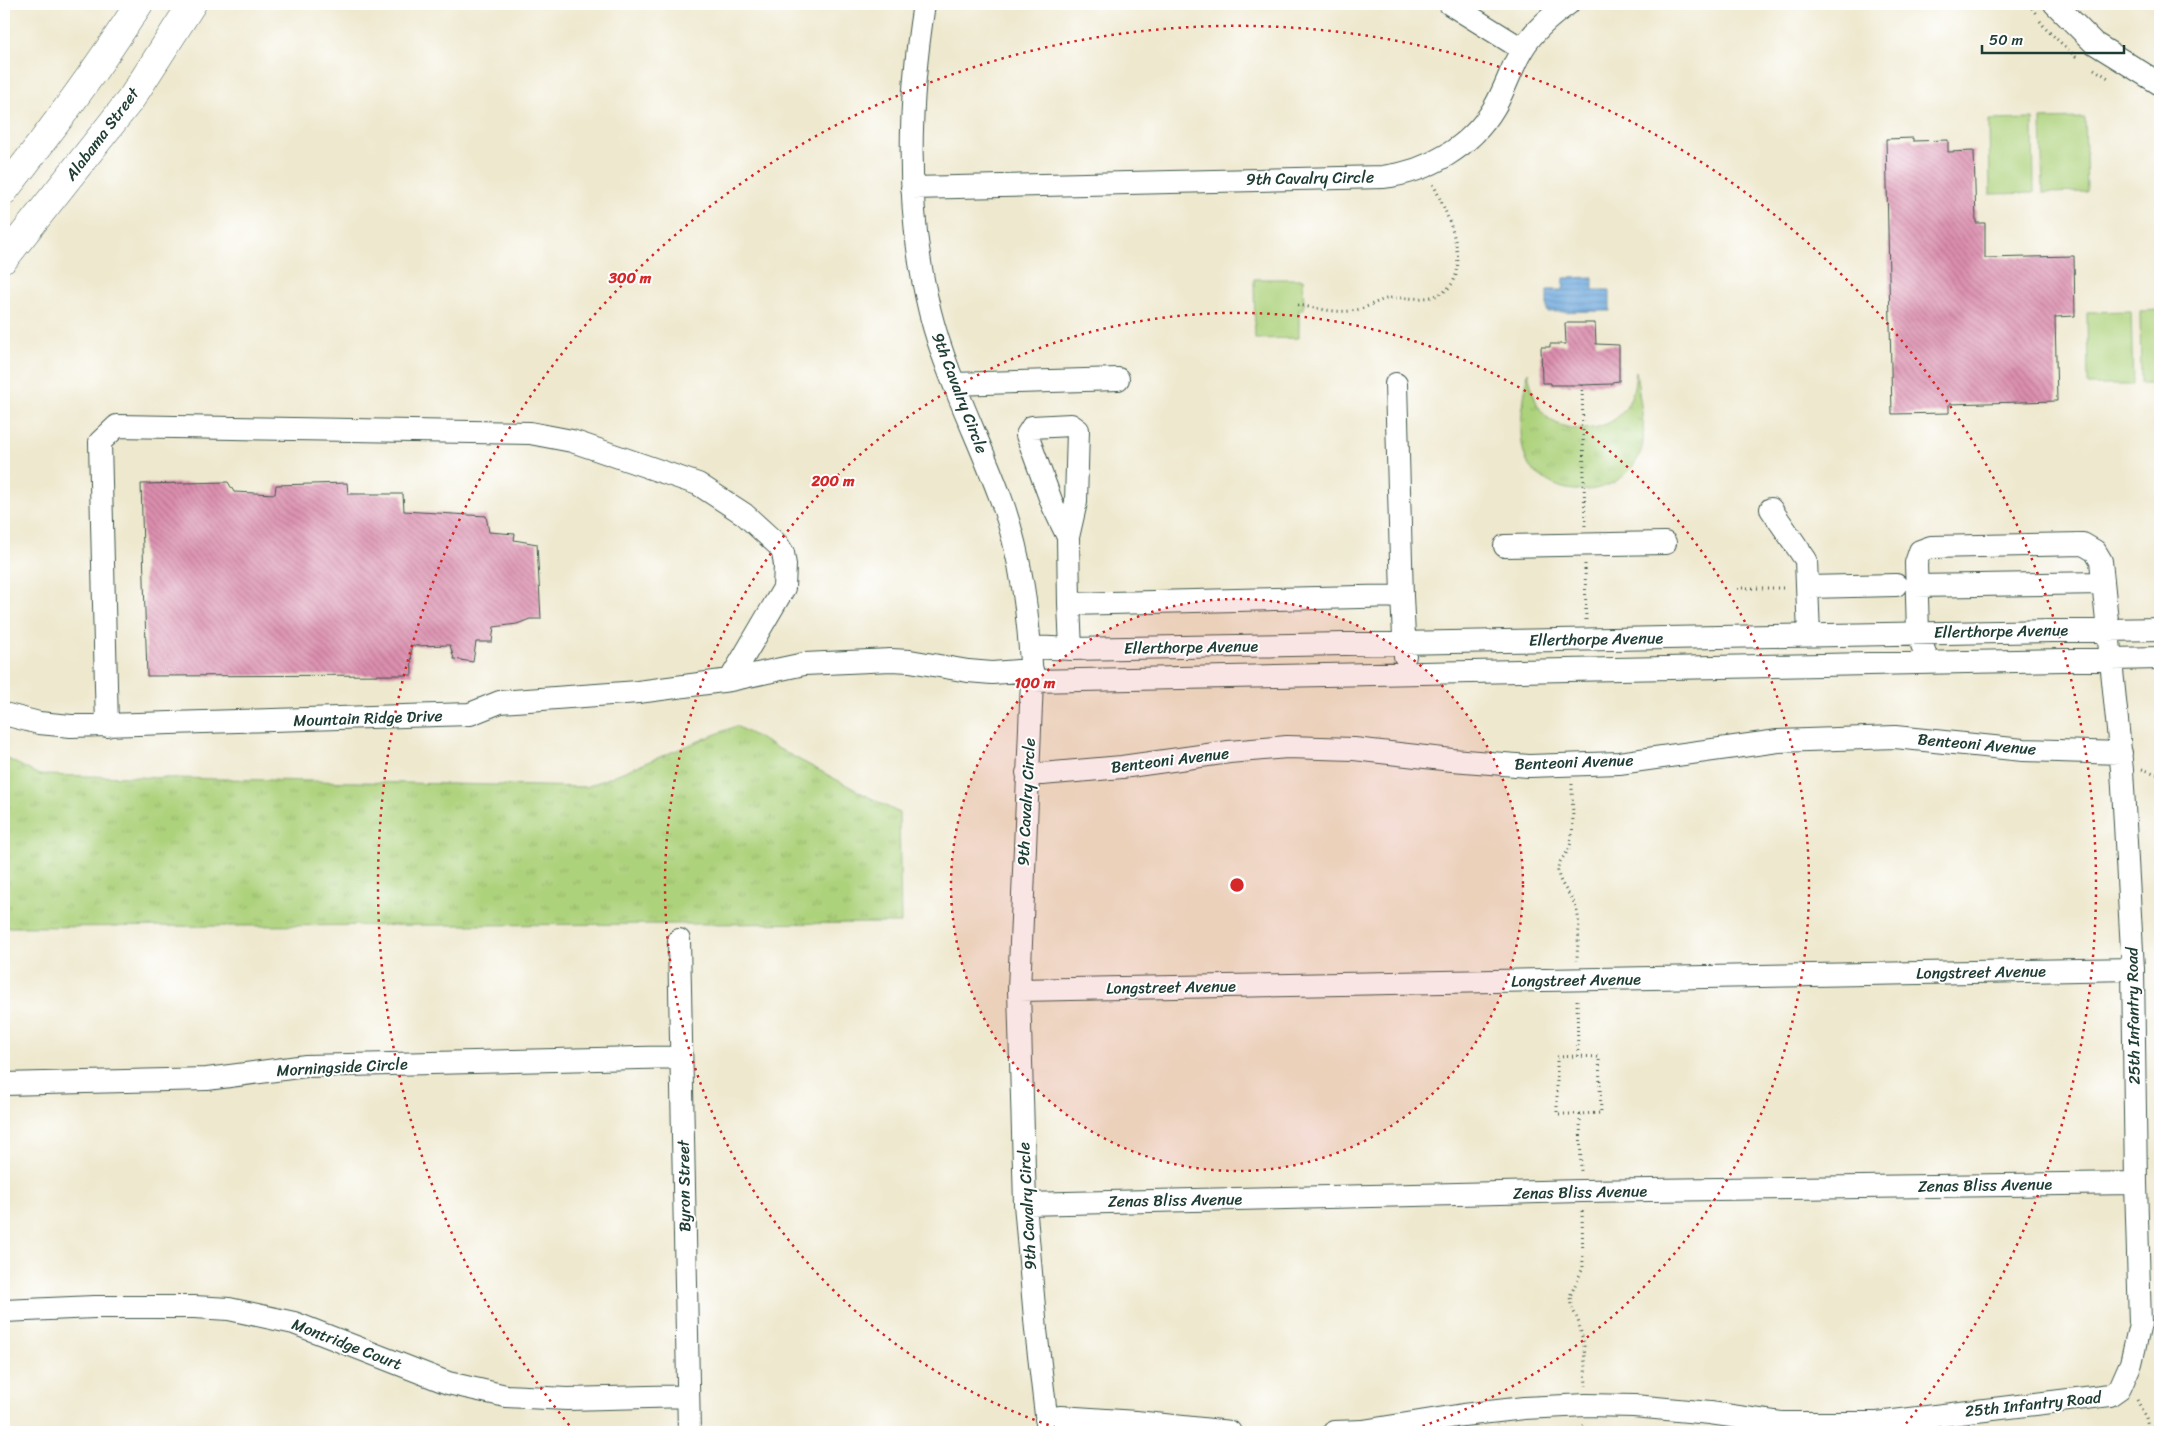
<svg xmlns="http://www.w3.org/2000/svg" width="2164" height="1436" font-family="Sriracha,sans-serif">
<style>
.grass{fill:url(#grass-tufts);stroke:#668858}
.park{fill:#add27b;stroke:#668858}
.water{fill:url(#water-rules);stroke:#467288}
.building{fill:url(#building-back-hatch)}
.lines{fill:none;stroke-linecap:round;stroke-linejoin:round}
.minor-casing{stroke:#3e574b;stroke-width:24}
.major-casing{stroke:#3e574b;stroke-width:29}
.path{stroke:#3e574b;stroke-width:3;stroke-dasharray:1 4;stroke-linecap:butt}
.minor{stroke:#fff;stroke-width:22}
.major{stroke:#fff;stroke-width:28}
.ring{fill:none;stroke:#d62828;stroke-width:2.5;stroke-dasharray:2.5 5}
.labels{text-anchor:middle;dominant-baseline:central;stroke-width:4;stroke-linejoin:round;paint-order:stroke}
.street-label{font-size:16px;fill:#1f3d34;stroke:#fff}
.centre{fill:#d62828;stroke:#fff;stroke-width:2.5}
.ring-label{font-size:15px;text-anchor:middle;font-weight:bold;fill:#d62828;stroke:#fff;stroke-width:4;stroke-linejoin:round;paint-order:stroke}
</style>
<defs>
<pattern id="grass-tufts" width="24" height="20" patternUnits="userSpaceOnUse" patternTransform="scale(1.25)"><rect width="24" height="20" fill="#add27b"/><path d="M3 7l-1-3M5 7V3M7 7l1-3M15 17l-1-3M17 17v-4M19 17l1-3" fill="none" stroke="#94b56b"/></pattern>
<pattern id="water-rules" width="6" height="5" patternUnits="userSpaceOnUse" patternTransform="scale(1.25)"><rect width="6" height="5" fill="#6ca7dc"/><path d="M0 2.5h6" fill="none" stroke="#5889b3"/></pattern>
<pattern id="building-back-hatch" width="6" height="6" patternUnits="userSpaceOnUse" patternTransform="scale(1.25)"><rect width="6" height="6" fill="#dc8eae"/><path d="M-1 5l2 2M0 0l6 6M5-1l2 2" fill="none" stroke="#b2758e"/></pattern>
</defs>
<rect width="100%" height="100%" fill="#fff"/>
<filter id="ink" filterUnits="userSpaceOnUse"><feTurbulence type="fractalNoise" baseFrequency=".02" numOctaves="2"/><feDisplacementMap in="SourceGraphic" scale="10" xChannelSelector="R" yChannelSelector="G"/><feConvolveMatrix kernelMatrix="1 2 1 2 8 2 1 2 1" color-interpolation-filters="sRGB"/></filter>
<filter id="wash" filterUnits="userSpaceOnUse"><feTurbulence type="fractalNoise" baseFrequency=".0096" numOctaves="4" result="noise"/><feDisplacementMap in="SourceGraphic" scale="20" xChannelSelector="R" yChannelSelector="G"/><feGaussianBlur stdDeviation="1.12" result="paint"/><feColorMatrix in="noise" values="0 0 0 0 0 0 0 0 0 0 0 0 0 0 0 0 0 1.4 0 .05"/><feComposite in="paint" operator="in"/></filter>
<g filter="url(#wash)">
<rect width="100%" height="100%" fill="#eee8ce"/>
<path class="grass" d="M1636 371C1638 392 1648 432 1641 451 1628 490 1574 502 1543 478 1538 474 1532 471 1529 466 1514 437 1524 402 1528 372 1531 386 1534 403 1544 414 1554 425 1569 429 1583 429 1619 427 1634 406 1636 371Z
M736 726 899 813 901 923 4 927V757L39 775 586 787Z"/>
<path class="park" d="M2085 118 2087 192 2043 193 2041 119Z
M2033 119 2034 193 1990 194 1989 120Z
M1254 279H1303L1304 309H1299V338L1255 339Z
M2160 310V384H2141L2140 311Z
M2131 311 2133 385H2088L2087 312Z"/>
<path class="water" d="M1593 277V290H1610V311L1547 312V290H1563L1564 278Z"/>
<g id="blocks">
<path class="building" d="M1913 138V141L1948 140V152L1974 151 1976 223H1985V258L2074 256 2075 316 2055 317 2057 401 1949 404V413L1892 414 1886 139Z
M1565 323H1595L1596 344 1619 345V381L1612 382V384L1582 385H1551V383H1542L1541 347H1550V344H1566Z
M228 482 234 492 275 494 276 485 347 483 348 494H403L404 511 486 516 489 532 515 534 514 540 537 544 541 619H530L517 624 494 627 492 642H476L473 662 454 659 450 645 411 646 412 675 147 676 141 484Z"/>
</g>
</g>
<g filter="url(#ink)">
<use href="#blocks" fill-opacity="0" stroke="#3e574b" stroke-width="1"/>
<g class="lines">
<g class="minor-casing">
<path id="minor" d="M924 4C908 105 905 211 930 312 946 376 978 436 1001 499 1022 557 1029 619 1032 681L1019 990 1025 1204 1036 1330 1048 1432
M1450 4 1522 49
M2055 4 2094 43 2160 84
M912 188 1383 177C1427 172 1471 147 1494 108 1505 90 1511 68 1522 50 1533 31 1551 16 1568 4
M954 384 1118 379
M1396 384 1402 596
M1771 509 1806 560 1809 635
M1068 537 1076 502 1078 430 1071 425 1032 427 1027 435 1053 506 1068 537 1069 604
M1505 546 1665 543
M1916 586 2103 583
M1808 587 1896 585
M1032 647 1071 649 2160 629
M1071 649 1069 604 1402 596 1405 656
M1032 681 2160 658
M4 714 39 723 71 726 470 714 500 702 638 692 730 680 804 664 891 660 910 661 968 671 992 673 1032 670
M107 726 100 442 117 426 530 433 572 441 698 484 744 514 778 545 783 553 785 565 784 588 730 680
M1027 773 1042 774 1122 767 1229 752 1287 747 1354 749 1452 760 1529 766 1619 763 1778 741 1895 737 2023 750 2121 753
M679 940 689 1432
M1019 990 2133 969
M4 1084 207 1079 306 1066 681 1057
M1025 1204 1582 1191 2136 1183
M4 1311 94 1307H194L229 1309 294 1323 448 1383 506 1396 567 1399 688 1396
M1046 1419 1061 1417 1136 1422 1230 1432
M1334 1432 1363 1431 1463 1415 1524 1408 1586 1405 1634 1406 1710 1413 1781 1423H1877L2110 1395 2120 1388 2131 1363 2140 1324 2136 1183 2133 969 2122 770 2101 561 2095 551 2083 544 1931 547 1920 551 1916 563 1918 633 1928 662"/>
</g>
<g class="major-casing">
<path id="major" d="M4 191C52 130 97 69 139 4
M4 259 131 99 192 4"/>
</g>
<path class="path" d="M2029 4 2036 14
M2040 21 2046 29 2078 59
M2094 69 2110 79
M1298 305C1317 308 1341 315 1360 309 1371 306 1380 299 1392 298 1405 297 1418 300 1431 297 1482 285 1447 213 1433 184
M1582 385 1585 526
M1585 564 1586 621
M1737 588H1787
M2142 769 2160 775
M1572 784C1572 804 1575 826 1570 846 1568 854 1558 860 1558 869 1557 884 1574 896 1577 911 1581 927 1577 944 1577 961
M1577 1000 1578 1056 1599 1057 1601 1113 1580 1114 1581 1172
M1578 1056 1557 1057V1114H1580
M1582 1211 1583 1268 1570 1296 1571 1306 1578 1320 1584 1345 1586 1386
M2137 1400 2146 1418 2149 1432
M1575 1432 1584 1425"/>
<use href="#minor" class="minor"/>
<use href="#major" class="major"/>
</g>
</g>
<circle cx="1237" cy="885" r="286" fill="#d62828" fill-opacity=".12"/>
<g class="ring">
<circle cx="1237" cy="885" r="286"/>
<path d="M1070 1432A572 572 0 1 1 1404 1432"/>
<path d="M574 1431A859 859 0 1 1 1900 1431"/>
</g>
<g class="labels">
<g class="street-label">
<text transform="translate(102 134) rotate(-53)">Alabama Street</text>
<text transform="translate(1310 178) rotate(-1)">9th Cavalry Circle</text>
<text transform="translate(960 393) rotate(69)">9th Cavalry Circle</text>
<text transform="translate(2001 631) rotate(-1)">Ellerthorpe Avenue</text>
<text transform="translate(1596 639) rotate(-1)">Ellerthorpe Avenue</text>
<text transform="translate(1191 647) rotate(-1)">Ellerthorpe Avenue</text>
<text transform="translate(368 718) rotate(-2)">Mountain Ridge Drive</text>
<text transform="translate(1977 744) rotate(5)">Benteoni Avenue</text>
<text transform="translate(1170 760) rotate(-7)">Benteoni Avenue</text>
<text transform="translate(1574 762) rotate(-2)">Benteoni Avenue</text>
<text transform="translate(1026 802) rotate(-87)">9th Cavalry Circle</text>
<text transform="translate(1981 972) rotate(-1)">Longstreet Avenue</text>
<text transform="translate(1576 980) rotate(-1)">Longstreet Avenue</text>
<text transform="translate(1171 987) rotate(-1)">Longstreet Avenue</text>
<text transform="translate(2133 1016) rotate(-91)">25th Infantry Road</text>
<text transform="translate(342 1067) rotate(-3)">Morningside Circle</text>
<text transform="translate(1985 1185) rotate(-1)">Zenas Bliss Avenue</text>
<text transform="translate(684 1186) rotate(-91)">Byron Street</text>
<text transform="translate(1580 1192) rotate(-1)">Zenas Bliss Avenue</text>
<text transform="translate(1175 1200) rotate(-1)">Zenas Bliss Avenue</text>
<text transform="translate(1027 1206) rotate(-93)">9th Cavalry Circle</text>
<text transform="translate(347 1344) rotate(21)">Montridge Court</text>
<text transform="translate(2033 1404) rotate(-6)">25th Infantry Road</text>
</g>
</g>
<circle cx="1237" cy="885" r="8" class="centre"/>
<g class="ring-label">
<text x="630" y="283">300 m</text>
<text x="833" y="486">200 m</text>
<text x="1035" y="688">100 m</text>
</g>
<rect width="2164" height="1436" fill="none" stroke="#fff" stroke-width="20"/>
<path d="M1982 45v8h142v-8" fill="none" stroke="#1f3d34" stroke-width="2.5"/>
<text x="1989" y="45" font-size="15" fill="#1f3d34" stroke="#ffffff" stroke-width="4" paint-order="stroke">50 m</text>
</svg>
